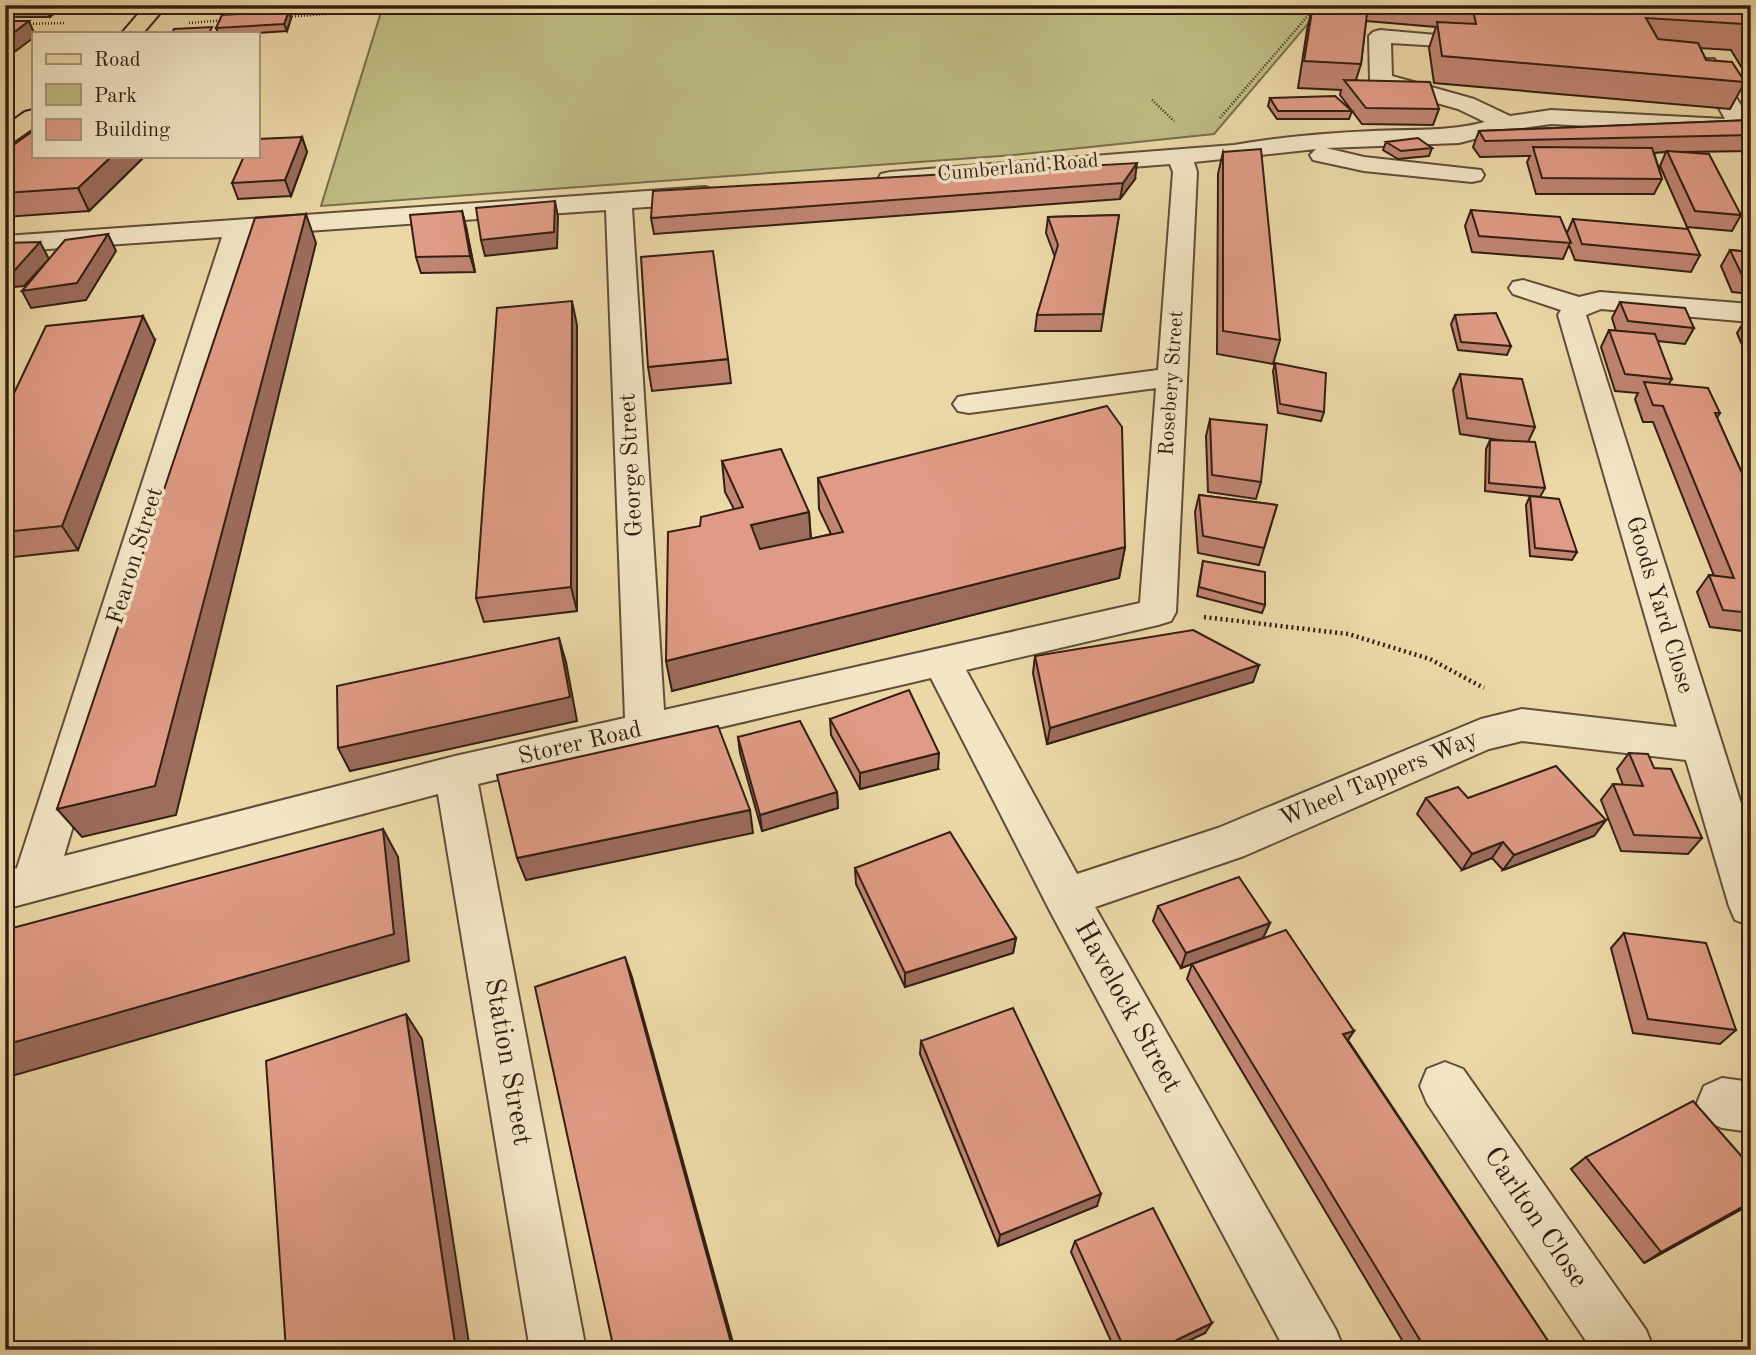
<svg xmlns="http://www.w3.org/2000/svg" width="1756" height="1355" font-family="'Old Standard TT',serif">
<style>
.green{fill:#bebd83;stroke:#786e4b;stroke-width:2}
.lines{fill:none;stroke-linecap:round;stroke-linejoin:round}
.minor-casing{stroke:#614d38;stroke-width:4}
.major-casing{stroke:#331f13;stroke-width:4}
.path-far1{stroke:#331f13;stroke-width:2.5;stroke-dasharray:1 2;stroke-linecap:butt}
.path{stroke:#331f13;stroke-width:4.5;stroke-dasharray:2 3.5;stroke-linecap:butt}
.minor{fill:#f3e6c6;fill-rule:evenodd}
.major{fill:#ecd8a7;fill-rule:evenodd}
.wall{fill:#c08572;stroke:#331f13;stroke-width:2}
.shaded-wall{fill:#9c6c5d;stroke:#331f13;stroke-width:2}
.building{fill:#df9b85;stroke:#331f13;stroke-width:2}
.labels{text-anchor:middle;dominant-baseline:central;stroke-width:7;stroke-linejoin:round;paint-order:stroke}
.far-street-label{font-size:21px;fill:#331f13;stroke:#f3e6c6}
.street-label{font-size:24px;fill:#331f13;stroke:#f3e6c6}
.near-street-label{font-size:28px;fill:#331f13;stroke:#f3e6c6}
</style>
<rect width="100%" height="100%" fill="#ecd8a7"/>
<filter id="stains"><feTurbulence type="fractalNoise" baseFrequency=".00286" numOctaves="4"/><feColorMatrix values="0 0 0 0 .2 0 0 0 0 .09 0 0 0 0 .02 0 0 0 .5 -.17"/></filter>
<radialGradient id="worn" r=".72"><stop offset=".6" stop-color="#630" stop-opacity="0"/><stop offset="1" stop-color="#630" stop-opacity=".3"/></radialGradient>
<path class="green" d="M425 5H1324L1214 134 1014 155 321 206 382 9Z"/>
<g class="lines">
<g class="minor-casing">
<path id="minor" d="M1380 30 1448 36 1452 40 1448 44 1441 46 1391 43 1392 76 1474 99 1510 116 1551 110 1725 119 1695 64 1698 59H1714L1751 123V130L1741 134 1551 124 1509 130 1459 143 1326 148 1364 157 1481 170 1484 175 1481 180 1472 182 1364 171 1313 160 1310 155 1316 149 1194 162 1197 172 1176 612 1171 621 1158 625 966 670 1077 874 1218 828 1481 719 1522 709 1677 727 1558 315 1561 310 1513 294 1509 288 1513 282 1523 280 1579 297 1600 292 1751 304V322L1601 309 1586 315 1751 835V926L1735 920 1729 906 1686 760 1522 741 1489 749 1244 856 1095 907 1336 1330 1344 1350H1285L1050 911 931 678 478 784 586 1350H530L438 794 5 909V871L17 868 222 237 5 252V236L705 187 714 190 718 195 714 200 705 203 632 208 664 710 1140 603 1156 388 969 413 958 411 953 404 958 397 969 395 1158 370 1173 172 1170 164 890 186 881 184 878 179 881 174 890 172 1234 145C1280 137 1327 133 1373 131 1411 129 1448 132 1485 122L1458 109 1373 85 1370 80 1369 36 1373 32ZM606 210 625 718 455 756 64 856 249 235Z
M1445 1062 1463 1069 1646 1330 1654 1350H1592L1427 1103 1420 1086 1427 1069Z
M1722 1078 1751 1082V1132L1722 1128 1704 1120 1697 1103 1704 1086Z"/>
</g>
<g class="major-casing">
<path id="major" d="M146 5H167L143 33H122Z
M33 110V128L13 142 5 144V126L25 112Z"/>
</g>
<path class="path-far1" d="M286 17 442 5
M189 23 225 20
M24 24 65 23
M1152 100 1174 121
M1220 118 1317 5"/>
<path class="path" d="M1204 617 1348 634 1430 659 1484 688"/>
<use href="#minor" class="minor"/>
<use href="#major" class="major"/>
</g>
<path class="wall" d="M5 5H63L50 17H5Z
M1313 5H1751V83L1731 50 1700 48 1706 60 1745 82 1730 109 1434 83 1429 48 1436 27 1366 21 1361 64 1356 80 1439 109 1433 125 1362 124 1340 95 1341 90 1298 88 1307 30Z
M289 11 291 18 287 31 257 33H218L216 28Z
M1270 98 1352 111 1349 119H1277L1268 106Z
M1751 120V151L1684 152 1741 215 1732 231 1687 227 1660 166 1666 152 1654 153 1662 179 1654 194H1536L1527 162 1530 156 1480 157 1473 147 1479 131Z
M302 137 307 152 291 196 238 199 232 183Z
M1386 142 1432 148 1429 156 1398 159 1383 150Z
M5 151 33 156H145L89 211 5 217Z
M1223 152 1280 340 1273 364 1217 354 1218 174Z
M1135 179 1120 199 654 234 651 218Z
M1471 210 1567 233 1573 219 1700 255 1691 272 1575 260 1569 245 1563 259 1472 252 1465 226Z
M462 211 466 227 475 272 421 273 416 257Z
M1119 215 1101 331H1035L1037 315 1055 257 1046 233 1048 217Z
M1730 250 1751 252V294L1732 292 1721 266Z
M1620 302 1694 328 1685 344 1657 341 1672 379 1668 385 1720 413 1717 418 1751 493V632L1710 627 1697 592 1709 575 1714 576 1653 422H1643L1635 399 1638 393 1615 391 1601 347 1609 330 1616 331 1612 318Z
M1751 310V366L1737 333Z
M1455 315 1511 346 1507 355 1458 350 1451 324Z
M577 325V611L484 622 476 598Z
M155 340 78 550 5 558V412Z
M728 359 731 383 652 391 648 367Z
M1275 363 1324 412 1321 421 1278 413 1273 371Z
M1460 374 1535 427 1528 442 1545 488 1540 497 1485 491 1486 449 1490 440 1506 441 1460 434 1453 390Z
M1210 419 1261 482 1256 499 1208 492 1206 436Z
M722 461 809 512 811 539 831 534 819 509 818 478 1125 547 1119 578 672 691 700 526 734 509 725 492Z
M1199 495 1277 505 1259 565 1198 553 1195 512Z
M1530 496 1577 552 1572 560 1530 556 1526 505Z
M1203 561 1265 605 1262 613 1197 596Z
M1035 656 1259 665 1253 682 1047 744 1033 673Z
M830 719 938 769 860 789 831 735Z
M738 737 837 792 838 808 762 831 740 753Z
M1629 753 1654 768 1702 838 1688 854 1621 851 1601 800 1613 784 1623 785 1617 769Z
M1426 798H1468L1606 820 1594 836 1503 870 1492 858 1462 870 1417 814Z
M855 868 1016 938 1013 953 905 987 856 884Z
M1158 906 1270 923 1263 938 1181 968 1153 921Z
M1624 933 1736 1030 1720 1044 1633 1033 1611 948Z
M1192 964 1354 1031 1348 1040 1554 1350H1408L1187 979Z
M921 1041 1097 1206 998 1246 920 1054Z
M1586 1157 1751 1167V1204L1644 1263 1571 1169Z
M1075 1241 1205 1333 1169 1350H1115L1071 1252Z"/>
<path class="shaded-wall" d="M44 5H63L50 17Z
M289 11 291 18 287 31 284 24Z
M29 21 34 33H33V38L5 59V39Z
M302 137 307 152 291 196 285 180Z
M112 156H145L89 211 78 188Z
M1137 163 1135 179 1120 199 1123 183Z
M555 201 558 217 557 248 485 256 481 240Z
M462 211 466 227 475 272 470 256Z
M306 214 316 243 176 815 82 837 57 809Z
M108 234 116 251 86 300 31 308 22 291Z
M40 242 49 259 24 286 5 288V271Z
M572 301 577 325V611L571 587Z
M143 316 155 340 78 550 62 526Z
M809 512 811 542 754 555 751 525Z
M1125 547 1119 578 672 691 666 661Z
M559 638 566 662 577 721 350 771 338 748Z
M1259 665 1253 682 1047 744 1050 728Z
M939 753 938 769 860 789V773Z
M837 792 838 808 762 831 760 815Z
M750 810 753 833 526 880 517 858Z
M1606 820 1594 836 1503 870 1514 855Z
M383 829 398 857 409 961 5 1078V1045Z
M1503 842 1492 858 1462 870 1472 854Z
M1270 923 1263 938 1181 968 1186 953Z
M1016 938 1013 953 905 987V973Z
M625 957 632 977 735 1350H733Z
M406 1014 422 1039 470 1350H456Z
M1354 1031 1345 1044 1343 1034Z
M1101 1194 1097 1206 998 1246 1000 1235Z
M1751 1202V1204L1644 1263 1661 1252Z
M1212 1323 1205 1333 1169 1350H1156Z"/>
<path class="building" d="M1313 5H1368L1361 64 1304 61Z
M1472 5H1751V35L1744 24 1646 18 1658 39 1698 43 1706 60 1732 62 1745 82 1442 56 1437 22 1476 24Z
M289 11 284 24 216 28 222 15Z
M5 21H29L5 39Z
M212 27 209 33H172L174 29Z
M1344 80 1430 82 1439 109 1366 108Z
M1335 96 1352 111H1278L1270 98Z
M1751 120V135L1485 141 1479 131Z
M33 131V156H112L78 188 5 193V151Z
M302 137 285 180 232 183 244 156H257V139Z
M1418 138 1432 148 1401 151 1386 142Z
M1533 147 1652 148 1662 179 1542 178Z
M1261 149 1280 340 1223 331V152Z
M1667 151 1709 154 1741 215 1695 211Z
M1137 163 1123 183 651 218 653 191Z
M555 201 554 232 481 240 476 208Z
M1471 210 1560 217 1571 243 1479 236Z
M462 211 470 256 416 257 410 215Z
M306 214 155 786 57 809 255 218Z
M1119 215 1103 314 1037 315 1058 245 1048 217Z
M1573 219 1688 229 1700 255 1582 244Z
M108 234 77 283 22 291 65 240Z
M40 242 15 270 5 271V243Z
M1730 250 1751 252V276L1742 275Z
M713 251 728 359 648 367 641 257Z
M572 301 571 587 476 598 497 308Z
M1620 302 1685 308 1694 328 1628 321Z
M1496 313 1511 346 1461 342 1455 315Z
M143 316 62 526 5 532V412L46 326Z
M1609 330 1655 334 1672 379 1625 374Z
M1275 363 1326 373 1324 412 1280 404Z
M1460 374 1522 379 1535 427 1467 418Z
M1644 382 1708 388 1720 413H1715L1751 493V613L1723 610 1709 575 1734 578 1663 406 1653 405Z
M1107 406 1122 427 1125 547 666 661 668 532 700 526 701 517 743 507 722 461 781 449 809 512 751 525 760 549 843 532 818 478Z
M1210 419 1267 425 1261 482 1212 475Z
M1490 440 1535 442 1545 488 1489 483Z
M1199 495 1277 505 1264 548 1203 536Z
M1530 496 1559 499 1577 552 1535 548Z
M1203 561 1265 572V605L1199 587Z
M1193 630 1259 665 1050 728 1035 656Z
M559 638 570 697 338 748 337 686Z
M909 690 939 753 860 773 830 719Z
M800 721 837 792 760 815 738 737Z
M718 726 750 810 517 858 497 775Z
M1629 753 1648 754 1654 768 1671 769 1702 838 1634 835 1613 784 1643 786Z
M1556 766 1606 820 1514 855 1503 842 1472 854 1426 798 1458 787 1468 798Z
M383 829 394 934 5 1045V930Z
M950 832 1016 938 905 973 855 868Z
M1239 877 1270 923 1186 953 1158 906Z
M1286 930 1354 1031 1343 1034 1554 1350H1426L1192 964Z
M1624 933 1706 943 1736 1030 1648 1019Z
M625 957 733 1350H614L535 987Z
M1013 1008 1101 1194 1000 1235 921 1041Z
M406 1014 456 1350H286L266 1061Z
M1693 1101 1751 1167V1202L1661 1252 1586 1157Z
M1153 1208 1212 1323 1156 1350H1125L1075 1241Z
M1218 1345 1220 1350H1209Z"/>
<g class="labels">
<g class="far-street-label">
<text transform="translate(1018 168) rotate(-5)">Cumberland Road</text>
<text transform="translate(1172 383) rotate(-86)">Rosebery Street</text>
</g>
<g class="street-label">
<text transform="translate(632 465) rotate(-93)">George Street</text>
<text transform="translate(136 556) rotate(-73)">Fearon Street</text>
<text transform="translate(1659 605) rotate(73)">Goods Yard Close</text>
<text transform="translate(580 744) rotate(-13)">Storer Road</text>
<text transform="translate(1379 779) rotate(-23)">Wheel Tappers Way</text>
</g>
<g class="near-street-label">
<text transform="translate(1127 1007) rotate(61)">Havelock Street</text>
<text transform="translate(507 1062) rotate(80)">Station Street</text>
<text transform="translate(1535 1218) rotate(56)">Carlton Close</text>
</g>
</g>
<rect width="1756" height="1355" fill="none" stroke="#ecd8a7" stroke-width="28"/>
<rect x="7" y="7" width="1742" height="1341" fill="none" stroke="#331f13" stroke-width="3.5"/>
<rect x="14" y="14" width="1728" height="1327" fill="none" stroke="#331f13" stroke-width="2"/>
<rect x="32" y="32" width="228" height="126" fill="#f3e6c6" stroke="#a6967e" stroke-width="2"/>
<rect x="46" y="54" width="35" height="10" fill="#ecd8a7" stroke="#a6967e" stroke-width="2"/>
<text x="94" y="66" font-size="21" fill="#331f13">Road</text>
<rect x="46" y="84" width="35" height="21" fill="#bebd83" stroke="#a6967e" stroke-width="2"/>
<text x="94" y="102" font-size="21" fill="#331f13">Park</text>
<rect x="46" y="119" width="35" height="21" fill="#df9b85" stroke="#a6967e" stroke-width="2"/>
<text x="94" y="136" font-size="21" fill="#331f13">Building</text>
<rect width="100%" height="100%" filter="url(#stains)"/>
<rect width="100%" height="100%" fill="url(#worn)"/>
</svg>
